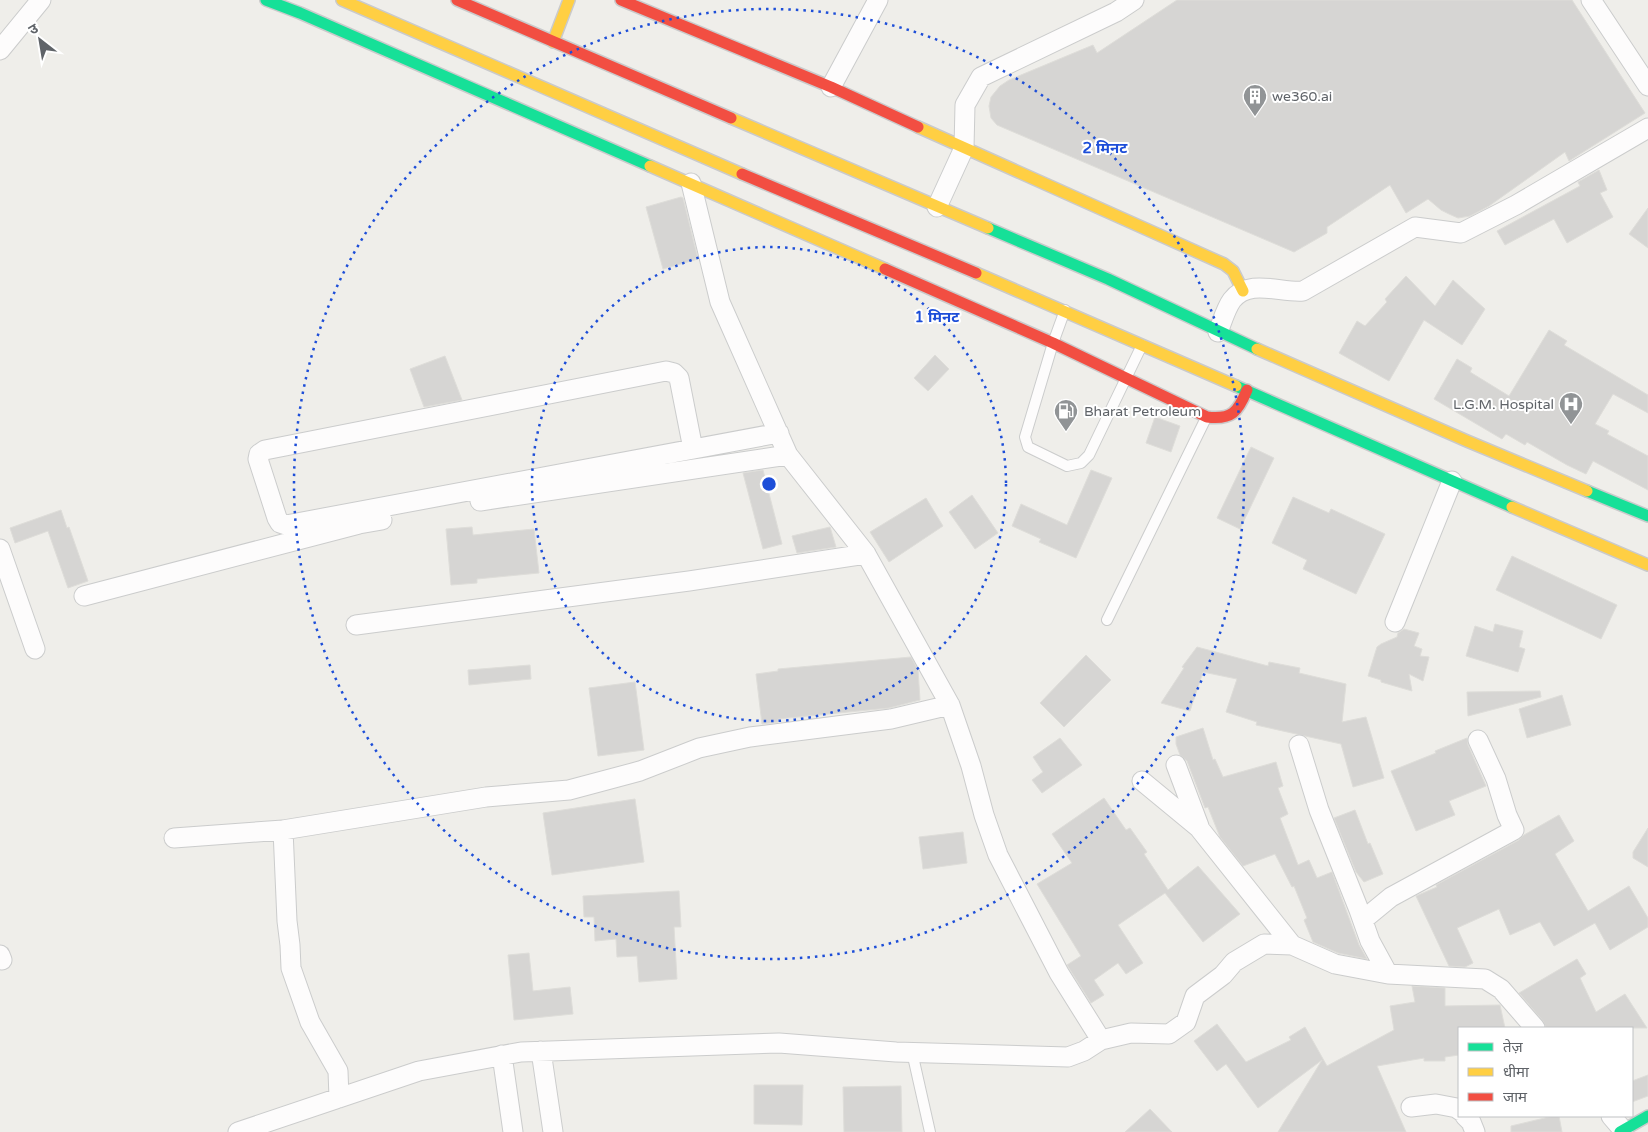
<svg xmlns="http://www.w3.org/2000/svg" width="1648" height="1132" font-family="'Varela Round','Noto Sans Devanagari',sans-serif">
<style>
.building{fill:#d6d5d3;stroke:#deddd9}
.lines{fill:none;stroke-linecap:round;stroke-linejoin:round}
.lane-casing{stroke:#cbcccc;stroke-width:12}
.street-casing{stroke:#cbcccc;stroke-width:21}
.fast-casing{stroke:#cacacb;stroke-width:14}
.slow-casing{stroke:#cacacb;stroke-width:14}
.jam-casing{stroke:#cacacb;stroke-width:14}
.lane{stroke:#fdfcfc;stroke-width:10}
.street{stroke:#fdfcfc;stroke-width:19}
.fast{stroke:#16e098;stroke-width:11}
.slow{stroke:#ffcf43;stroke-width:11}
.jam{stroke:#f24e42;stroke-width:11}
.ring{fill:none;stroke:#1d4ed8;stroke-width:2.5;stroke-dasharray:2.5 5}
.labels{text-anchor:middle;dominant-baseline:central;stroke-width:4;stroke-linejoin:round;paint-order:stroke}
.poi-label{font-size:14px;fill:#5f6368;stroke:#fff;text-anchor:start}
.centre{fill:#1d4ed8;stroke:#fff;stroke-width:2.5}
.ring-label{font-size:15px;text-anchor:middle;font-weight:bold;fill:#1d4ed8;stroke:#fff;stroke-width:4;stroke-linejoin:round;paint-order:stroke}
</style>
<rect width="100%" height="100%" fill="#efeeea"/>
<path class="building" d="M1177 0H1572L1645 113 1569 161 1565 152 1489 206 1470 216 1458 218 1449 214 1441 210 1428 199 1406 213 1390 185 1327 227V233L1294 252 997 125 991 118 989 106 991 97 1000 86 1009 80 1093 45 1097 53Z
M1599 170 1607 190 1600 193 1613 217 1567 243 1554 219 1505 245 1497 231 1580 186 1578 182Z
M681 197 683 198 698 259 663 269 646 207Z
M1648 208V248L1629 234Z
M1406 276 1435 306 1453 280 1485 309 1462 345 1424 320 1389 381 1339 353 1357 321 1365 326 1387 302 1385 299Z
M1549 330 1567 341 1564 345 1648 395V413L1613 394 1595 424 1609 431 1607 434 1648 456V490L1593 461 1586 474 1567 465 1527 442 1525 445 1506 434 1502 439 1434 399 1457 359 1472 368 1470 372 1509 396Z
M935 355 949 369 928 391 914 378Z
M445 356 462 400 424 407 410 369Z
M1155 417 1180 426 1171 452 1146 443Z
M1251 447 1274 458 1240 529 1217 518Z
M763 470 782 544 763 549 743 473Z
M1091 470 1112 478 1076 558 1039 542 1041 539 1012 526 1021 504 1067 525Z
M972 495 998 533 975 549 949 512Z
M1293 497 1329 513 1331 509 1385 534 1356 594 1303 569 1307 560 1272 543Z
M926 498 943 526 889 562 870 532Z
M61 510 67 528 69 527 88 581 68 588 48 531 15 543 10 528Z
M472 527 473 535 534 529 539 573 477 579V583L451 585 446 529Z
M830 527 836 547 797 553 792 536Z
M1512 556 1617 605 1601 639 1496 590Z
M1495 624 1523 631 1519 647 1525 649 1518 672 1466 656 1475 626 1493 632Z
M1404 629 1419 633 1414 646 1422 649 1420 656 1429 657 1423 681 1409 674 1412 691 1381 682V680L1368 676 1377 647 1381 644 1397 637 1398 633Z
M1197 647 1268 666 1269 662 1300 668 1299 673 1346 684 1342 722 1366 717 1384 778 1353 787 1341 744 1256 725 1257 722 1226 712 1237 679 1203 672 1190 711 1161 703 1184 668 1182 667Z
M1086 655 1111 680 1064 727 1040 703Z
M911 657 918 670 920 700 889 708 778 719V722L762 724 756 674 778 671V669Z
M530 665 531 679 469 685 468 670Z
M635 682 644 750 598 756 589 688Z
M1540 691 1541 697 1468 716 1467 692Z
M1562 695 1571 725 1527 738 1519 709Z
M1203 728 1213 760 1215 759 1223 777 1276 762 1283 786 1278 788 1288 814 1280 818 1298 865 1309 860 1317 878 1332 872 1359 945 1367 959 1338 953 1313 942 1304 920 1307 918 1294 886 1292 887 1275 854 1243 866 1220 837 1208 807 1205 808 1187 761 1180 755 1176 744V737Z
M1060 738 1082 765 1042 793 1032 780 1043 772 1033 757Z
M1467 738 1468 745 1486 786 1449 801 1455 815 1416 831 1391 771 1436 753 1435 751Z
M1104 798 1126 830 1130 828 1147 852 1144 854 1168 890 1198 866 1240 914 1203 942 1165 893 1118 925 1143 963 1126 974 1118 963 1094 980 1104 995 1091 1003 1067 965 1081 956 1037 884 1072 863 1052 834Z
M635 799 644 862 552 875 543 813Z
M1355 810 1368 844 1370 843 1383 874 1364 882 1356 872 1334 818Z
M1559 815 1574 841 1555 854 1588 911 1629 886 1648 918V927L1610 950 1595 923 1554 946 1540 922 1510 935 1499 909 1457 928 1473 963 1465 967 1449 966 1416 896 1437 887 1436 885 1519 840 1524 835Z
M1648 828V867L1633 858V852Z
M963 832 967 863 923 869 919 837Z
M679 891 681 927H674L677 979 639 982 637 956 617 957 616 939 595 941 594 917H584L583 896Z
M529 953 533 991 570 987 573 1014 514 1020 508 955Z
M1577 959 1586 974 1580 978 1596 1012 1625 994 1647 1028H1546L1543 1021 1519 993Z
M1412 986 1445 988V1006L1500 1005 1505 1028H1459V1055L1445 1057V1061H1424V1058L1377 1066 1406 1132H1278L1322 1060 1258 1108 1226 1064 1217 1071 1194 1041 1217 1024 1246 1062 1291 1040 1289 1037 1305 1027 1327 1066 1394 1030 1390 1006 1415 1002Z
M1648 1075V1096L1632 1102V1081Z
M754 1085H803L802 1125 754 1124Z
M901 1086 902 1132H844L843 1087Z
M1150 1109 1172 1132H1125Z
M1553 1116H1559L1562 1132H1511V1126Z"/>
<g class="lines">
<g class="lane-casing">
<path id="lane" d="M1065 310 1053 343 1025 437 1028 447 1067 466 1081 463 1089 455 1142 345
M1107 620 1206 418
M912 1052 930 1132"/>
</g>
<g class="street-casing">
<path id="street" d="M1591 0 1648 86
M0 50 41 0
M831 87 878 0
M691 183 720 302 788 455 866 554 950 705 971 766 984 815 998 855 1059 973 1101 1040
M937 207 964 148 965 105 981 77 1116 12 1134 0
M1218 332C1222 322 1226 308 1232 300 1249 278 1280 293 1303 291L1415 227 1461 233 1516 205 1648 128
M693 449 679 378 674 373 666 371 265 450 259 454 258 459 277 518 280 523 286 525 779 433
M480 501 788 455
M0 549 35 649
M84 596 359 524 382 520
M1395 622 1452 481
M356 625 689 581 866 554
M1299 745 1319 810 1359 910 1370 941 1388 974
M1176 765 1199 826
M1142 781 1199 828 1292 945 1335 964 1388 974 1485 979 1501 989 1535 1028
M283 830 287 921 290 945 291 968 310 1022 338 1071 339 1098
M174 838 283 830 486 797 569 790 640 771 699 748 750 737 891 719 950 705
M1363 920 1391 897 1514 830 1507 815 1496 779 1478 740
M0 955 2 960
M541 1051 553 1132
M502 1055 513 1132
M1411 1107 1436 1104 1457 1108 1459 1110
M1465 1116 1471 1122 1475 1132
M1611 1116 1623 1130
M238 1132 419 1071 521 1052 779 1043 896 1052 1068 1057 1084 1051 1101 1040 1131 1033 1169 1034 1186 1022 1195 996 1223 975 1234 962 1264 944 1292 945"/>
</g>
<g class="fast-casing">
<path id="fast" d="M266 0 300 13 650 166
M988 228 1108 279 1257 349
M1236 386 1512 507
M1587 491 1648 516
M1620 1132 1648 1116"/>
</g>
<g class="slow-casing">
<path id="slow" d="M342 0 742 174
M553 42 569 0
M731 118 988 228
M918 127 1224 264 1233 271 1243 291
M650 166 885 269
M976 273 1236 386
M1257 349 1467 441 1587 491
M1512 507 1648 565"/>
</g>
<g class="jam-casing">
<path id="jam" d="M457 0 731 118
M621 0 831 87 918 127
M742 174 976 273
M885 269 1053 343 1207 417C1232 420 1238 412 1247 390"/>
</g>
<use href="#lane" class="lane"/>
<use href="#street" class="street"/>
<use href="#fast" class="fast"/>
<use href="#slow" class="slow"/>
<use href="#jam" class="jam"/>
</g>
<g class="ring">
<circle cx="769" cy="484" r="237"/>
<circle cx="769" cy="484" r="475"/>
</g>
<defs>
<g id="building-pin" transform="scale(1.25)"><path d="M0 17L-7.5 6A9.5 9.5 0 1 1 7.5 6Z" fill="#919496" stroke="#fff"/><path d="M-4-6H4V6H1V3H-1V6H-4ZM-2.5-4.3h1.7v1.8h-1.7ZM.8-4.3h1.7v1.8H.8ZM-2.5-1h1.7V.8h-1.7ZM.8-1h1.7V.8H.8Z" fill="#fff"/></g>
<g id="hospital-pin" transform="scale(1.25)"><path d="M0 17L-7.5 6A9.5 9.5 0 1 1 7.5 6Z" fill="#919496" stroke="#fff"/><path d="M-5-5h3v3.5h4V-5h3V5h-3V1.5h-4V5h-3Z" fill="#fff"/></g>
<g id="fuel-pin" transform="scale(1.25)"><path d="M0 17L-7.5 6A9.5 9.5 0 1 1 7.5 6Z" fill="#919496" stroke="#fff"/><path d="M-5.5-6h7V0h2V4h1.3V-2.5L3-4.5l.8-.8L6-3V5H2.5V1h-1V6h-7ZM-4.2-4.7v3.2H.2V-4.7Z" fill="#fff"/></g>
</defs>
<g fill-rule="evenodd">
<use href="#building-pin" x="1255" y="96"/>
<use href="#hospital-pin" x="1571" y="404"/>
<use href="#fuel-pin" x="1066" y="411"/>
</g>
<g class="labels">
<g class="poi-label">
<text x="1272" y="96">we360.ai</text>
<text x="1554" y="404" text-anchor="end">L.G.M. Hospital</text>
<text x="1084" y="411">Bharat Petroleum</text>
</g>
</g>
<circle cx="769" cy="484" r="8" class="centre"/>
<g class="ring-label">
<text x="1105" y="153">2 मिनट</text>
<text x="937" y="322">1 मिनट</text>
</g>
<rect x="1458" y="1027" width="175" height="90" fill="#ffffff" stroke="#bfc1c3"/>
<rect x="1468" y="1043" width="25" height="8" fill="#16e098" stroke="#bfc1c3"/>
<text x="1503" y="1052" font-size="15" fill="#5f6368">तेज़</text>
<rect x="1468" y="1068" width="25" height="8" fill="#ffcf43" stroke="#bfc1c3"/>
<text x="1503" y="1077" font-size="15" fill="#5f6368">धीमा</text>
<rect x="1468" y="1093" width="25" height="8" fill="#f24e42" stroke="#bfc1c3"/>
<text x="1503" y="1102" font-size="15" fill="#5f6368">जाम</text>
<g transform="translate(40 40) rotate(329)" stroke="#ffffff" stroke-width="4" paint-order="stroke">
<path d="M0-4L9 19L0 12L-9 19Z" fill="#5f6368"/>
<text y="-8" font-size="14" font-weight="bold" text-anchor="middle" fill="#5f6368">उ</text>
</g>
</svg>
